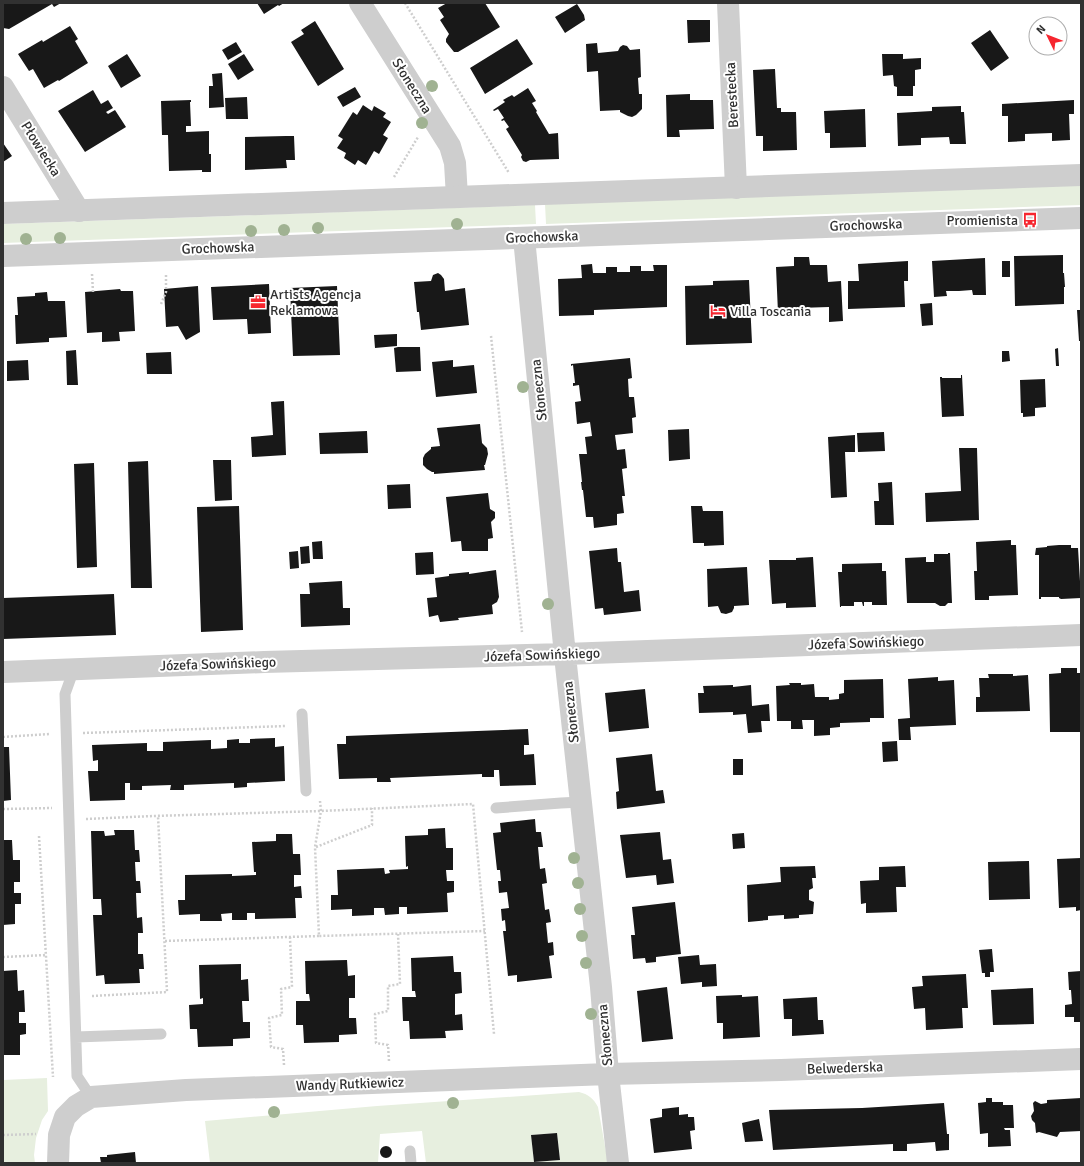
<svg xmlns="http://www.w3.org/2000/svg" width="1084" height="1166" font-family="Signika,sans-serif">
<style>
.green{fill:#e7efdf;fill-rule:evenodd}
.building{fill:#181818}
.lines{fill:none;stroke-linecap:round;stroke-linejoin:round}
.path{stroke:#cecece;stroke-width:2.5;stroke-dasharray:2 2;stroke-linecap:butt}
.service{stroke:#cecece;stroke-width:11}
.minor{stroke:#cecece;stroke-width:22}
.tertiary{stroke:#cecece;stroke-width:22}
.tree{fill:#a0b292}
.labels{text-anchor:middle;dominant-baseline:central;stroke-width:4;stroke-linejoin:round;paint-order:stroke}
.street-label{font-size:14px;fill:#313131;stroke:#fff}
.poi-label{font-size:14px;fill:#313131;stroke:#fff;text-anchor:start}
</style>
<rect width="100%" height="100%" fill="#fff"/>
<path class="green" d="M1081 185V205L546 224 545 204Z
M535 205 536 224 3 243V224Z
M47 1078 48 1111 42 1120 36 1138 34 1155 35 1163H3V1080Z
M579 1092C588 1094 594 1099 598 1107L608 1163H426L422 1131 380 1134 378 1163H210L205 1121 377 1106ZM557 1133 560 1160 534 1162 531 1135Z"/>
<path class="building" d="M3 3H61L54 7 52 4 9 29 3 28Z
M257 3H284L279 6 278 5 264 14Z
M447 3H485L500 27 458 52H454L446 42V39L449 34 440 20 444 17 438 8Z
M577 4 584 15 585 20 565 33 555 17Z
M687 20H710V42L688 43Z
M315 21 344 69 318 86 291 42 304 34 301 30Z
M70 26 78 39 75 41 88 63 59 81 58 80 44 88 33 69 29 71 18 54 42 40 43 42Z
M990 30 1009 58 991 71 971 43Z
M517 39 533 64 485 94 470 68Z
M236 42 242 52 228 60 222 50Z
M597 43 598 53 618 51 620 47 623 45 627 46 630 50 640 49 641 77 638 78 639 94H642V109L636 115 632 117 628 116 620 112V110L600 111 598 71 587 72 586 44Z
M127 54 141 76 121 88 108 66Z
M244 54 254 70 238 80 228 64Z
M882 54H903V59L921 58V69L915 70V86H913V96H897V87L894 86 893 75 883 76Z
M775 69 777 108H781V112H796L797 150 763 151V136H756L753 70Z
M222 73 224 107 209 108V86H213L212 74Z
M355 87 361 97 343 107 337 97Z
M528 88 536 101 532 103 537 111 536 112 549 134 558 133 559 159 530 160 526 162 523 161 521 157 522 155 506 129 509 127 504 120 502 121 501 120 504 118 498 109 494 111 493 110 505 102 503 100 512 95 514 97Z
M93 90 101 104 108 100 113 108 106 112 108 114 115 110 126 127 85 152 58 111Z
M690 94V100H713L714 129 679 130 680 137H667L666 95Z
M247 97 248 119H226L225 98Z
M191 100V102H190L191 126H186V132L209 131V154H211V172H202V170L169 171 168 135H162L161 101Z
M1074 100V114H1069L1070 140 1052 141V133L1025 134V141L1008 142V116H1002V104Z
M363 105 372 111 374 106 386 113 383 117 391 122 383 135 388 138 379 154 374 151 366 165 358 160 355 165 344 158 346 153 337 148 343 139 338 136 353 112 357 115Z
M961 106V112H964L966 144H950L949 137 921 138V145L898 146 897 113 932 111V107Z
M865 109 866 147 830 148V133H825L824 111Z
M286 136H294L295 160H286L287 168 245 170V137Z
M3 143 12 156 3 162Z
M1063 255V273H1064L1065 287H1064V304L1015 306 1014 256Z
M794 257H809L810 265H827L828 282 841 281 843 321 829 322V307L798 308V312L778 313 776 267 794 266Z
M985 258 986 295H973L972 290 959 291H946L947 296 934 297 932 261Z
M908 261V281H904L905 307 848 309V281H859L858 264Z
M1002 261H1010V277H1002Z
M592 264 593 273H606V267H617V272H630V266H641V271H654L653 265H667V307L594 310V315L559 316 558 279 582 278 581 265Z
M438 273 441 275 444 279 445 291 465 288 469 325 421 330 419 312H417L414 282 431 281 433 275Z
M749 280 752 343 686 345 685 286 713 285V281Z
M269 284 271 333 248 334 247 319 213 320 211 287Z
M198 286 200 332 186 340 178 326 166 327 164 289Z
M337 286 340 355 293 356 290 288Z
M120 289 121 291H133L135 331 119 332 120 341 102 342V332L87 333 85 292Z
M47 292 48 301H65L67 337 49 338V342L16 344 15 315H18L17 297 35 296V293Z
M932 303 933 325 922 326 920 304Z
M1077 310H1081V341H1079Z
M397 334V346L375 348 374 335Z
M398 347H420L421 371 396 372 394 348Z
M1058 348 1059 366H1056L1055 349Z
M76 350 78 385H67L66 351Z
M1002 351H1009L1010 361 1002 362Z
M171 352 172 374H147L146 353Z
M630 358 632 378 628 379 629 397H634L636 417 632 418 633 433 615 435 617 450 625 449 627 468 622 469 625 496H622L624 513 617 514V525L594 528 593 517H586L583 490H582L581 482H582L579 454H587L585 437 592 436 590 422 577 424 575 402 581 401 580 394 579 385 573 386V383H575L573 365 571 366V364Z
M28 360 29 380 7 381V361Z
M453 360V367L474 365 477 393 436 397 432 362Z
M961 375H962L964 416 942 417 940 377H942V378H961Z
M1045 379 1046 407 1035 408V416L1023 417V413H1021L1020 380Z
M284 401 286 455 252 457 251 437 273 435 271 402Z
M480 424 482 443 487 448 488 454 485 465H484L485 470 434 474V472H432L427 469 423 465V458L425 454 431 449V447L440 446 437 428Z
M689 429 690 459 669 461 668 430Z
M367 431 368 453 320 454 319 433Z
M884 432 885 451 858 452 857 433Z
M855 435V452H845L847 497 831 498 828 437Z
M959 448H977L979 520 926 522 925 493 961 491Z
M213 460H231L232 500 215 501Z
M148 461 152 588H131L128 462Z
M94 463 97 567 77 568 74 464Z
M892 482 894 525H875L874 501H879L878 483Z
M410 484 411 508 388 509 387 485Z
M488 493 490 509 495 512V518L491 522 493 538 488 539V551H462L461 541 451 542 446 497Z
M239 506 243 630 201 632 197 507Z
M691 506H702L703 511H723L724 545 704 546V543H693Z
M1011 540V545H1016L1018 595 989 596V600H975L974 571H977L976 542Z
M322 541 323 559H313L312 542Z
M1059 545H1071V548H1078L1081 598 1061 599 1059 598V597H1041V599H1039V555H1035L1036 548 1047 547V546Z
M309 546 310 563 301 564 300 547Z
M617 548 618 562H621L624 592 639 590 641 611 604 615 603 608 595 609 589 551Z
M298 551 299 568 290 569 289 552Z
M433 552 434 574 416 575 415 553Z
M948 553H950L952 603H948L945 606H940L935 603H907L905 558 926 557V562H934V554H948Z
M813 557 816 607 786 608V603L772 604 769 560H796V558Z
M882 563V571H886L887 605H872V602H864V606H863L862 602H854V606H841V607H840L838 572H842V564Z
M747 567 749 605 734 606V608L732 612 726 614 721 613 718 606 708 607 707 569Z
M496 570 499 597 497 602 492 605 493 614 458 618 459 620 440 622 438 615 429 617 427 598 437 597 435 578 449 576V574L469 572V574Z
M342 581 343 608H350V625L301 627 300 594H310L309 583Z
M114 594 116 635 3 639V598Z
M1061 668H1077V673H1081V732H1050L1049 674 1061 673Z
M988 674H1013V676L1028 675 1030 711 976 712V697H980L979 678H989Z
M938 677V681L954 680 956 725 910 727 911 740H899L898 719 910 718 908 679Z
M883 679 884 718H870V722L840 723V727L830 728V735L814 736V720H802L803 729H791V721H777L776 686 790 685 789 683H801V685L814 684 815 697H829V700L839 699V694L844 693V680Z
M733 685V687L751 685 752 706 769 704 770 721H761L762 732 748 733 746 714 733 715V712L699 713 698 693H704L703 686Z
M645 689 649 728 609 732 605 693Z
M528 729 529 745H524V755L534 754 536 785 500 786 499 770H494V777H482V774L390 778 391 782H377V778L339 779 337 744H346V736Z
M275 738V747L284 746 285 781 247 783V787L234 788V783L184 785V790H170L171 785 142 786V790H130V783H125V800L90 801 88 771H98V760L93 761 92 745 147 743V751H163V742L211 740V749L227 748V740L239 739V743H250V739Z
M897 741 898 761 883 762 882 742Z
M3 747H9L11 800 3 801Z
M652 754 656 791 663 790 665 803 617 809 616 792 619 791 616 758Z
M733 759H743V775H733Z
M535 819 536 832H541L543 847H538L540 869 545 868 547 883 542 884 545 910 549 909 551 922 546 923 548 943 553 942 554 955 549 956 552 978 517 982V975L508 976 503 931H506L505 920 502 921 501 909 509 908 507 892 499 893 498 881H501L500 870H497L493 833 501 832 500 823Z
M445 828 446 848H453V870H446L447 881H454V892L447 893 448 912 407 914V907H399V914L385 915 384 908H374V915L352 916V909L331 910V895H338L337 870 384 868 385 874 390 873 389 870 408 869V866L406 867 405 836 428 835V829Z
M114 830H134L135 850H139L140 862H135L136 881H140L141 893H136L137 918 142 917 143 933H138V954H143L144 969H139L140 983 105 984 104 975 96 976 93 915H102L101 899H93L91 831H104L105 836 115 835Z
M660 832 663 860 671 859 674 883 657 885 656 875 626 878 620 835Z
M744 833 745 848 733 849 732 834Z
M276 834H292L293 854H300L301 875H294V887L301 886 302 898H295L296 918 255 919V913H247V920H232V913L221 914 222 921H200V914L179 915 178 900H185V875L232 874V876L256 875V872H254L252 842 276 841Z
M3 840H12L13 860H20V882H14V893H21V904H15V924L3 925Z
M1081 858V910L1076 911V907L1059 908 1057 859Z
M1029 861 1030 899 989 900 988 862Z
M815 866 816 878H812L813 888 809 890V900L814 902 813 914 799 915V918L784 919V915L768 916V920L748 922 747 885 781 882 780 867Z
M905 866 906 887H896L897 912 866 913V903L861 904 860 881 879 880V867Z
M675 902 681 954 656 957V962L646 963 645 958 633 959 631 935H635L632 907Z
M992 949 994 972H990V977H985V973H982L979 950Z
M699 955 700 965 716 964 717 986 702 987V982L681 984 678 957Z
M453 956 454 972H461L462 993 455 994V1015L462 1014 463 1030 445 1031 446 1038 410 1039 409 1021H403L402 997H416L415 991H412L411 958Z
M347 960 348 976 355 975V998H349V1018H356L357 1034 339 1035V1042L304 1043 303 1025H296V1001H310L309 994H306L305 961Z
M241 964V980L248 979 249 1001H242L243 1022H250V1038L233 1039V1046L198 1047 197 1029H190L189 1005 203 1004V998L200 999 199 965Z
M17 970 18 991 24 990 25 1012H19V1023H26V1034L20 1035V1055H3V971Z
M1081 971V1022H1074V1017H1065V1005L1072 1004 1071 990H1069L1068 972Z
M966 974 968 1008H962L963 1028 926 1030 925 1008 914 1009 912 987 923 986 922 976Z
M667 987 673 1039 642 1042 637 991Z
M1033 988 1034 1024 993 1025 991 990Z
M742 995V997L758 996 760 1037 723 1039V1023H717L716 996Z
M817 997 818 1020H823L824 1034 792 1036V1019H784L783 999Z
M986 1098H992V1102H1003V1105H1013L1014 1128H1004L1005 1130H1010L1011 1146 988 1147V1133L980 1134 978 1103 986 1102Z
M1081 1098V1131L1060 1132 1057 1137 1039 1132 1036 1133 1035 1123 1032 1120 1031 1116 1034 1111 1033 1103 1035 1101 1041 1104 1047 1103V1100Z
M944 1103 947 1134H949V1150L936 1151 935 1142 907 1144V1151H893V1144L773 1150 769 1110 862 1108Z
M679 1107V1115L688 1114V1117H694L695 1130 690 1131 692 1149 654 1153 650 1119 662 1117V1109Z
M759 1119 763 1141 745 1142 742 1123Z
M557 1133 560 1160 534 1162 531 1135Z
M380 1152a6 6 0 1 1 12 0a6 6 0 1 1-12 0Z
M135 1152 136 1163H101L100 1157H107V1155Z"/>
<g class="lines">
<path class="path" d="M405 3 509 173
M394 177 418 137
M92 274 93 292
M161 304 166 292V273
M491 336 522 632
M83 733 286 726
M3 737 50 734
M320 801 321 811 315 847 319 936 485 931
M3 809 52 808
M86 819 153 816 321 811 473 804 494 1034
M39 836 53 1077
M316 847 372 825V808
M165 941 319 936
M3 957 46 955
M92 996 167 992 158 816
M389 1061 388 1045 376 1043 375 1014 388 1011V986L400 984 398 934
M284 1065 283 1049 271 1047 269 1018 282 1015 281 989 292 987 290 937
M3 1135 36 1134"/>
<path class="service" d="M74 669 65 694 77 1076 91 1097
M302 714 306 791
M496 808 561 803 581 802
M76 1037 161 1034
M410 1151 411 1163"/>
<path class="minor" d="M360 3 450 146 455 163 457 197
M728 3 736 188
M3 87 79 211
M524 238 566 665 601 987 608 1074 618 1163
M3 672 264 662 565 654 1081 635
M58 1163 59 1135 65 1117 76 1106 91 1097 186 1090 608 1074 781 1070 1081 1059"/>
<path class="tertiary" d="M3 213 1081 175
M3 256 1081 218"/>
</g>
<g class="tree">
<circle cx="432" cy="86" r="6"/>
<circle cx="422" cy="123" r="6"/>
<circle cx="457" cy="224" r="6"/>
<circle cx="318" cy="228" r="6"/>
<circle cx="284" cy="230" r="6"/>
<circle cx="251" cy="231" r="6"/>
<circle cx="60" cy="238" r="6"/>
<circle cx="26" cy="239" r="6"/>
<circle cx="523" cy="387" r="6"/>
<circle cx="548" cy="604" r="6"/>
<circle cx="574" cy="858" r="6"/>
<circle cx="578" cy="883" r="6"/>
<circle cx="580" cy="909" r="6"/>
<circle cx="582" cy="936" r="6"/>
<circle cx="586" cy="963" r="6"/>
<circle cx="591" cy="1014" r="6"/>
<circle cx="453" cy="1103" r="6"/>
<circle cx="274" cy="1112" r="6"/>
</g>
<defs>
<g id="bus-bare" transform="scale(1.2)"><path d="M-5-6H5V4H4V6H2V4H-2V6H-4V4H-5ZM-3.5-4V0h7V-4ZM-3.5 1.2v1.5H-2V1.2ZM2 1.2v1.5H3.5V1.2Z" fill="#f6262f" stroke="#fff" stroke-width="2.5" paint-order="stroke"/></g>
<g id="office-bare" transform="scale(1.2)"><path d="M-6-3h4V-5.5h4V-3h4V5H-6ZM-1-4.5V-3h2v-1.5ZM-6 0V1H6V0Z" fill="#f6262f" stroke="#fff" stroke-width="2.5" paint-order="stroke"/></g>
<g id="hotel-bare" transform="scale(1.2)"><path d="M-6-4.5h1.5V1H6V5H4.5V3h-9V5H-6ZM-4 0a1.8 1.8 0 1 1 3.6 0ZM.5 0V-2.5h3Q6-2.5 6 0Z" fill="#f6262f" stroke="#fff" stroke-width="2.5" paint-order="stroke"/></g>
</defs>
<g fill-rule="evenodd">
<use href="#bus-bare" x="1030" y="220"/>
<use href="#office-bare" x="258" y="302"/>
<use href="#hotel-bare" x="718" y="311"/>
</g>
<g class="labels">
<g class="street-label">
<text transform="translate(412 86) rotate(58)">Słoneczna</text>
<text transform="translate(732 95) rotate(-93)">Berestecka</text>
<text transform="translate(41 149) rotate(58)">Płowiecka</text>
<text transform="translate(866 225) rotate(-2)">Grochowska</text>
<text transform="translate(542 237) rotate(-2)">Grochowska</text>
<text transform="translate(218 248) rotate(-2)">Grochowska</text>
<text transform="translate(539 390) rotate(-96)">Słoneczna</text>
<text transform="translate(866 643) rotate(-2)">Józefa Sowińskiego</text>
<text transform="translate(542 655) rotate(-2)">Józefa Sowińskiego</text>
<text transform="translate(218 664) rotate(-2)">Józefa Sowińskiego</text>
<text transform="translate(571 712) rotate(-96)">Słoneczna</text>
<text transform="translate(605 1035) rotate(-95)">Słoneczna</text>
<text transform="translate(845 1068) rotate(-2)">Belwederska</text>
<text transform="translate(350 1084) rotate(-2)">Wandy Rutkiewicz</text>
</g>
<g class="poi-label">
<text x="1018" y="220" text-anchor="end">Promienista</text>
<text x="270" y="294">Artists Agencja<tspan x="270" dy="16">Reklamowa</tspan></text>
<text x="730" y="311">Villa Toscania</text>
</g>
</g>
<rect width="1084" height="1166" fill="none" stroke="#313131" stroke-width="8"/>
<g transform="translate(1048 36) rotate(313)"><circle r="19" fill="#ffffff" stroke="#adadad"/>
<path d="M0-3L7 15L0 10L-7 15Z" fill="#f6262f"/>
<text y="-6" font-size="11" font-weight="bold" text-anchor="middle" fill="#313131">N</text>
</g>
</svg>
